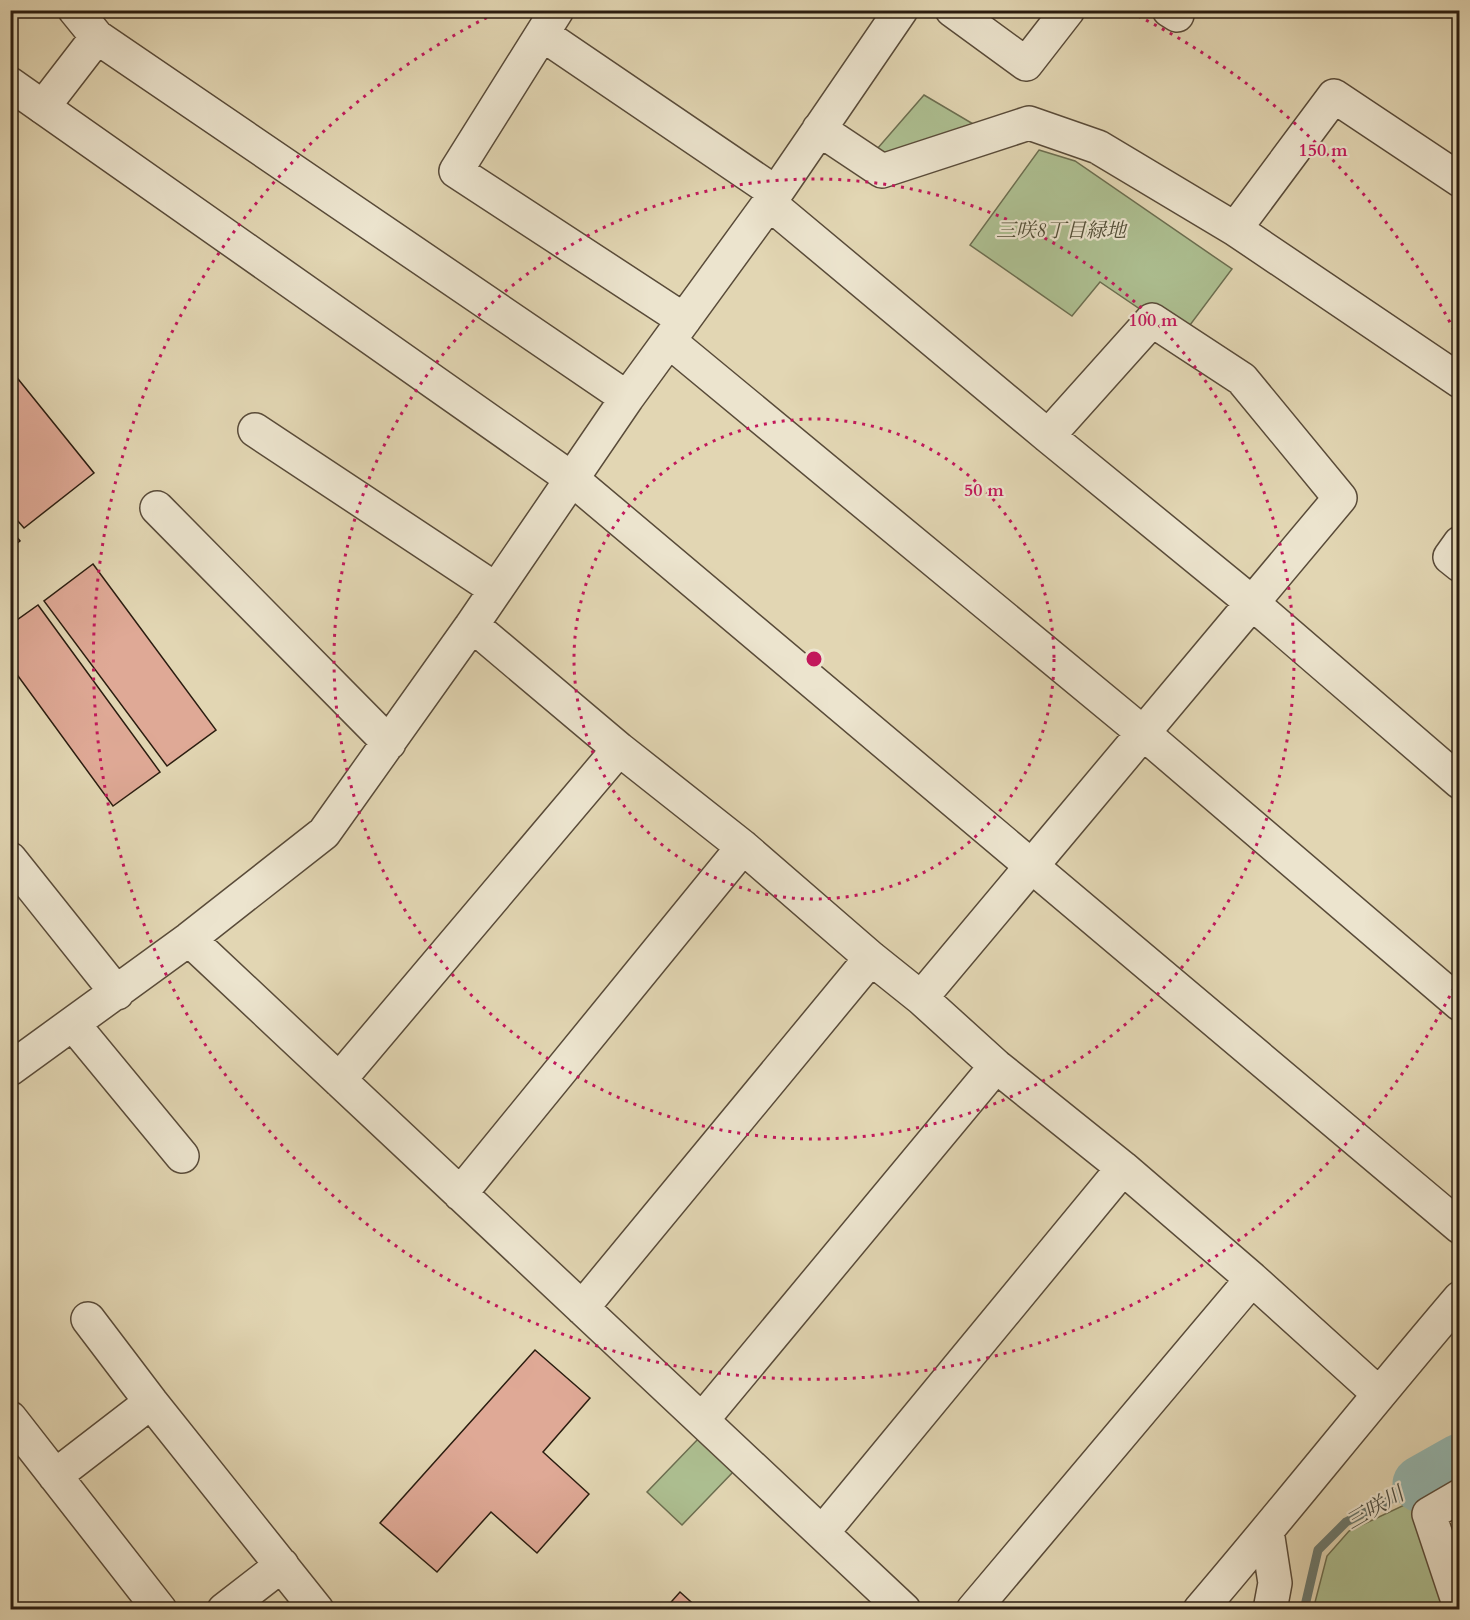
<svg xmlns="http://www.w3.org/2000/svg" width="1470" height="1620" font-family="Cardo,'Noto Serif JP',serif">
<style>
.green{fill:#adbf91;stroke:#6c6e50;stroke-width:1.5}
.lines{fill:none;stroke-linecap:round;stroke-linejoin:round}
.stream{stroke:#6b7a71;stroke-width:9}
.river{stroke:#95b8b1;stroke-width:57}
.building{fill:#dfa996;stroke:#2b1d10;stroke-width:1.5}
.minor-casing{stroke:#594b39;stroke-width:36}
.tertiary-casing{stroke:#594b39;stroke-width:36}
.minor{stroke:#ece4ce;stroke-width:33}
.tertiary{stroke:#ece4ce;stroke-width:33}
.ring{fill:none;stroke:#c2185b;stroke-width:3;stroke-dasharray:3 6}
.labels{text-anchor:middle;dominant-baseline:central;stroke-width:4.5;stroke-linejoin:round;paint-order:stroke}
.park-label{font-size:20px;font-style:italic;fill:#524e37;stroke:#ece4ce}
.water-label{font-size:21px;font-style:italic;fill:#4b4c40;stroke:#ece4ce}
.centre{fill:#c2185b;stroke:#ece4ce;stroke-width:3}
.ring-label{font-size:18px;text-anchor:middle;font-weight:bold;fill:#c2185b;stroke:#ece4ce;stroke-width:4.5;stroke-linejoin:round;paint-order:stroke}
</style>
<rect width="100%" height="100%" fill="#e2d6b3"/>
<filter id="stains"><feTurbulence type="fractalNoise" baseFrequency=".00333" numOctaves="4"/><feColorMatrix values="0 0 0 0 .2 0 0 0 0 .09 0 0 0 0 .02 0 0 0 .5 -.17"/></filter>
<radialGradient id="worn" r=".72"><stop offset=".6" stop-color="#630" stop-opacity="0"/><stop offset="1" stop-color="#630" stop-opacity=".3"/></radialGradient>
<path class="green" d="M924 95 980 128 881 154 877 149Z
M1039 150 1075 161 1232 269 1181 337 1100 282 1072 316 970 245Z
M699 1438 734 1471 682 1525 647 1492Z
M1415 1500 1450 1609 1313 1610 1327 1556 1349 1531Z"/>
<g class="lines">
<path class="stream" d="M1304 1610 1318 1550 1346 1522 1421 1484"/>
<path class="river" d="M1421 1484 1460 1462"/>
</g>
<path class="building" d="M10 369 94 473 24 528 10 512Z
M10 529 20 541 10 549Z
M93 564 216 730 167 766 44 601Z
M38 605 160 772 113 806 10 665V625Z
M535 1350 590 1398 543 1452 589 1494 537 1553 491 1512 437 1572 380 1523Z
M680 1592 700 1610H664Z"/>
<g class="lines">
<g class="minor-casing">
<path id="minor" d="M75 10 97 37 627 398
M557 10 456 171 684 320
M952 10 1026 64 1068 10
M1169 10 1177 15
M542 34 776 193
M43 107 97 37
M819 129 882 171 1029 123 1098 147 1235 229 1460 381
M769 203 1048 436 1251 602 1460 782
M1235 229 1334 96 1460 180
M669 341 1142 732 1460 1004
M255 430 495 589
M157 508 389 743
M1460 543 1450 557 1460 565
M472 625 619 749 743 847 871 958 921 998 996 1066 1123 1168 1252 1279 1378 1393
M10 859 117 993
M189 939 904 1610
M921 998C1062 832 1199 664 1340 498L1242 379 1152 320 1048 436
M73 1024 182 1156
M10 1069 189 939 324 833 472 625 627 398 769 203 901 10
M339 1080 619 749
M460 1194 743 847
M582 1308 871 958
M88 1319 151 1402 317 1610
M10 1418 160 1610
M702 1420 996 1066
M55 1476 151 1402
M1460 1496 1429 1514 1460 1607
M1267 1531 1275 1583 1270 1610
M822 1533 1123 1168
M224 1610 282 1565
M973 1610 1252 1279
M1200 1610C1288 1507 1372 1401 1460 1298"/>
</g>
<g class="tertiary-casing">
<path id="tertiary" d="M10 84 572 479 1460 1227"/>
</g>
<use href="#minor" class="minor"/>
<use href="#tertiary" class="tertiary"/>
</g>
<g class="ring">
<circle cx="814" cy="659" r="240"/>
<circle cx="814" cy="659" r="480"/>
<path d="M1458 980A720 720 0 1 1 498 12M1130 12A720 720 0 0 1 1458 338"/>
</g>
<g class="labels">
<g class="park-label">
<text x="1061" y="230">三咲8丁目緑地</text>
</g>
<g class="water-label">
<text transform="translate(1375 1508) rotate(-30)">三咲川</text>
</g>
</g>
<circle cx="814" cy="659" r="9" class="centre"/>
<g class="ring-label">
<text x="1323" y="156">150 m</text>
<text x="1153" y="326">100 m</text>
<text x="984" y="496">50 m</text>
</g>
<rect width="1470" height="1620" fill="none" stroke="#e2d6b3" stroke-width="36"/>
<rect x="12" y="12" width="1446" height="1596" fill="none" stroke="#2b1d10" stroke-width="3"/>
<rect x="18" y="18" width="1434" height="1584" fill="none" stroke="#2b1d10" stroke-width="1.5"/>
<rect width="100%" height="100%" filter="url(#stains)"/>
<rect width="100%" height="100%" fill="url(#worn)"/>
</svg>
